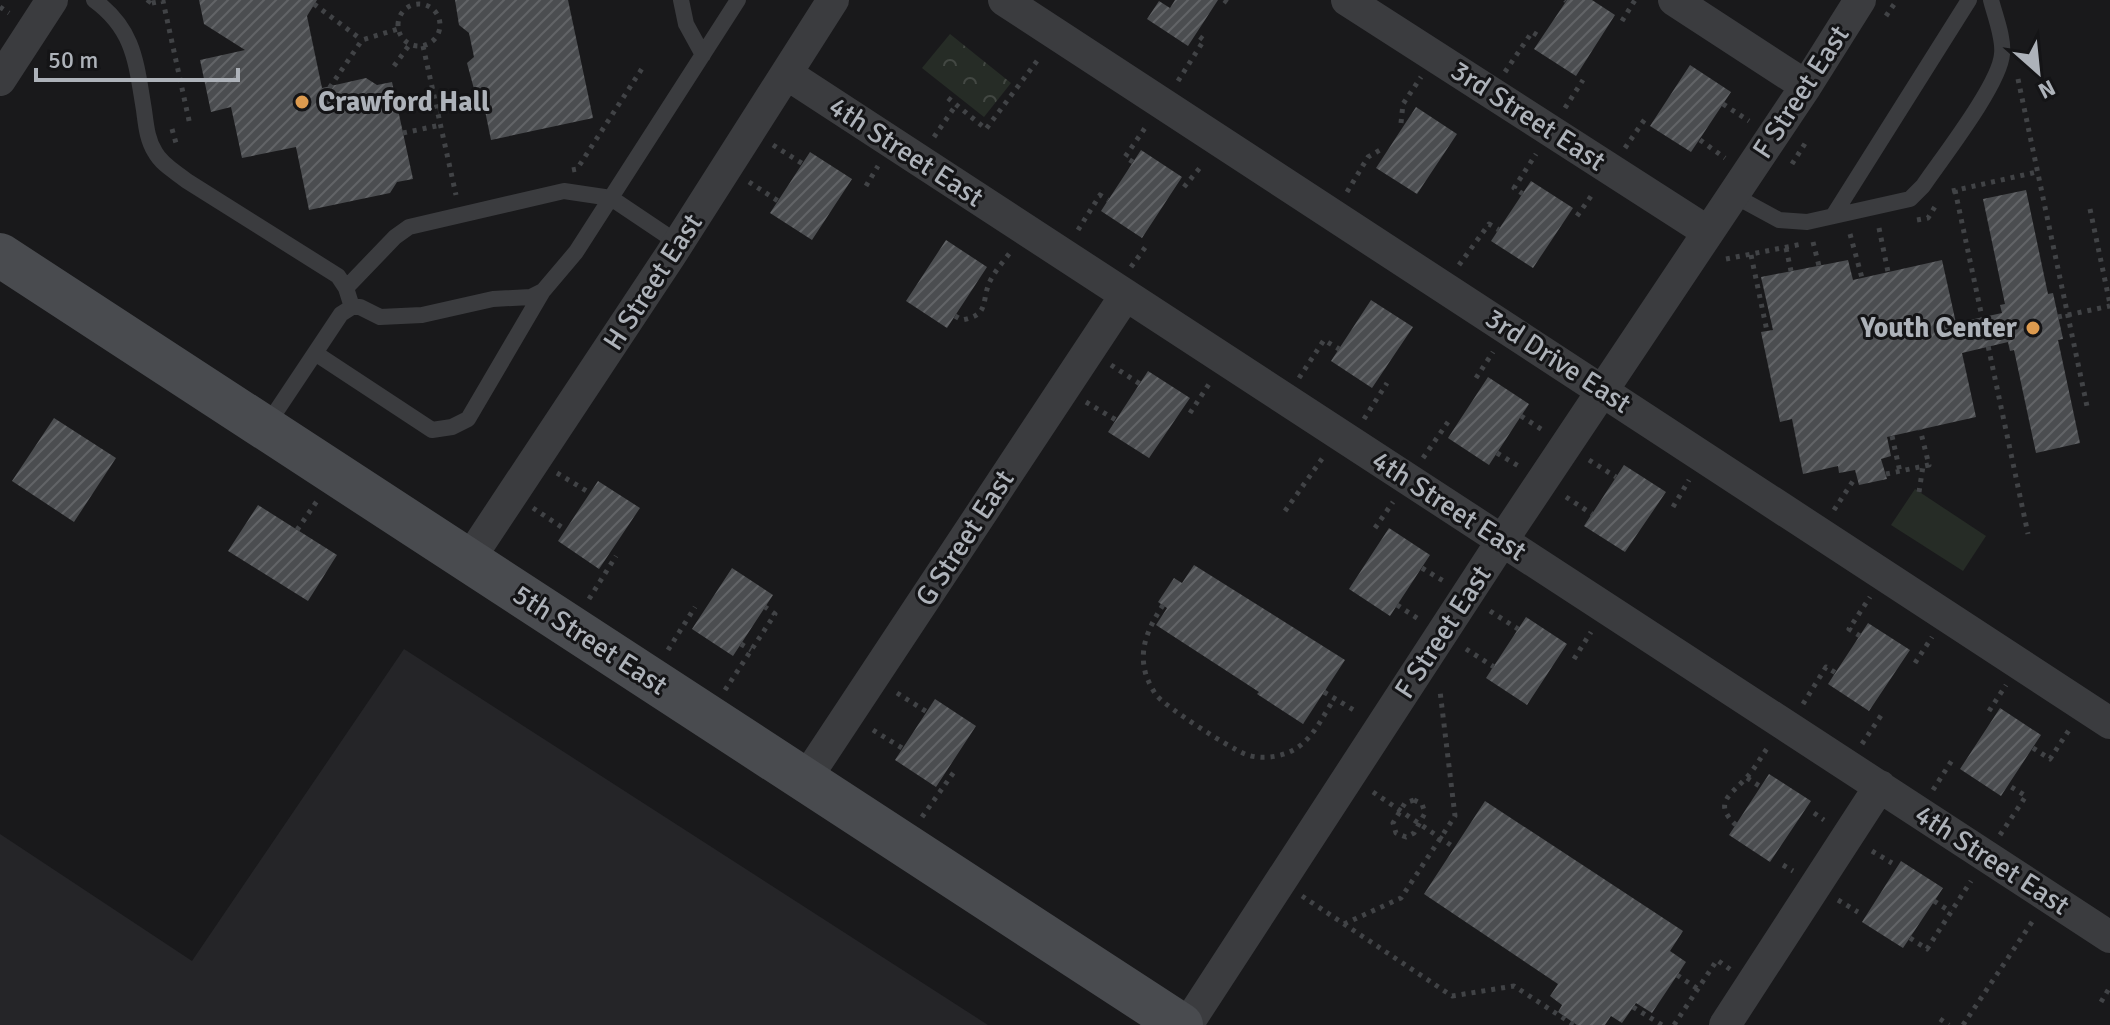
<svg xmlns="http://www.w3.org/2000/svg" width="2110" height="1025" font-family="Signika,sans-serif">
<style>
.built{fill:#252528}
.green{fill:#262c26}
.forest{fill:url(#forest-crowns)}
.building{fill:url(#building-hatch)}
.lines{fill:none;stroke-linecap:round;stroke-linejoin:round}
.path{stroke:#414346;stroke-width:5;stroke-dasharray:4 6;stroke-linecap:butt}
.lane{stroke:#3b3c3f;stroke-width:16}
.street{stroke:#3b3c3f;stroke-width:32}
.secondary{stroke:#494b4f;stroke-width:44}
.poi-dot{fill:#dd9b4f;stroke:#141416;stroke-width:3}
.labels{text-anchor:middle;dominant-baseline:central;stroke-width:6;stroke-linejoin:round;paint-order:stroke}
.street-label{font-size:28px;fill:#adb2b9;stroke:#141416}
.poi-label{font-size:28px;font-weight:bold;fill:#adb2b9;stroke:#141416;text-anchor:start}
</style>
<defs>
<pattern id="forest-crowns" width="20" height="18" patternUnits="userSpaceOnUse" patternTransform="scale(2)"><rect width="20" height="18" fill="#262c26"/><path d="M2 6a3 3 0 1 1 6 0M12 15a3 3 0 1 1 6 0" fill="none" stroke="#434843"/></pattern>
<pattern id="building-hatch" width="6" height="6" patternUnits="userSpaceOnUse" patternTransform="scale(2)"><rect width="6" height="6" fill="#4b4d50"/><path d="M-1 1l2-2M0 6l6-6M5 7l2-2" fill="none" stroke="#626467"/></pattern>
</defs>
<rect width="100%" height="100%" fill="#19191b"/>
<path class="built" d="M404 649 988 1025H0V834L192 961Z"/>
<path class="green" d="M1915 489 1986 536 1963 571 1891 525Z"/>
<path class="forest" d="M950 34 1011 83 984 117 922 68Z"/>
<path class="building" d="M199 0H317L307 16 322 88 366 78 377 85 392 82 413 179 397 182 390 193 309 210 296 147 242 158 231 107 211 112 200 60 245 50 204 24Z
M455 0H568L593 118 491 140 482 96 474 89 467 63 474 57 469 33 459 25Z
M1175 0H1218L1188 46 1147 19 1159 1 1170 8Z
M1567 0H1592L1615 15 1576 76 1534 49Z
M1690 65 1731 92 1691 152 1650 126Z
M1416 107 1457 134 1417 194 1376 168Z
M1141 150 1182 177 1142 238 1101 211Z
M810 152 852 179 812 240 770 213Z
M1531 181 1573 208 1533 268 1491 241Z
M2026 190 2048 294 2053 293 2063 339 2058 340 2080 443 2036 453 2014 350 2010 351 2008 342 1962 353 1976 417 1887 437 1891 456 1881 459 1887 479 1859 485 1855 470 1839 473 1838 466 1803 474 1792 419 1780 422 1761 332 1773 330 1761 277 1848 260 1853 280 1942 260 1956 323 2002 313 2000 305 2005 304 1983 199Z
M946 240 987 267 947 328 906 301Z
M1371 300 1413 327 1372 388 1331 361Z
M1148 371 1190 398 1149 458 1108 432Z
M1488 377 1529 404 1489 465 1448 438Z
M54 418 116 458 74 522 12 481Z
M1624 465 1666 492 1625 552 1584 526Z
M598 481 640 508 599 569 558 541Z
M258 505 337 555 308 601 228 551Z
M1389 528 1430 555 1390 616 1349 589Z
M1194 565 1345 660 1303 724 1257 694 1259 692 1156 625 1167 608 1158 602 1174 578 1182 583Z
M732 568 773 595 733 656 692 629Z
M1526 617 1567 644 1527 705 1486 678Z
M1868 623 1910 650 1869 711 1828 684Z
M935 699 976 726 936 787 895 760Z
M2000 708 2041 735 2001 796 1960 769Z
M1769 774 1811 801 1770 862 1729 835Z
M1485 801 1683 931 1670 951 1686 962 1652 1013 1636 1003 1622 1023 1611 1016 1605 1025H1577L1558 1012 1562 1005 1550 996 1558 984 1424 894Z
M1901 861 1943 888 1903 948 1862 922Z"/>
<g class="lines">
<path class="path" d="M150 0 147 4 163 1 190 125
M1224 0 1228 3 1229 0
M1565 0 1566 1
M314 4 362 40
M398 25a21 21 0 1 1 42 0a21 21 0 1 1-42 0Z
M0 7 9 13
M1886 16 1897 0
M1622 21 1635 0
M423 46 456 195
M394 66 410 44
M1505 72 1532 32 1542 38
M2018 79 2088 411
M1178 81 1204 40 1196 34
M324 96 362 40 398 29
M948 98 986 129 1040 57
M1723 104 1749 121
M1565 108 1583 80
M438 111 484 102
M1401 123 1403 104 1421 77
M172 129 176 143
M403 133 441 125
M934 137 956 105
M1700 140 1725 158
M773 145 803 164
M1625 148 1647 116
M1133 162 1125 157 1147 125
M1792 164 1806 142
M572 170 577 169 643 67
M749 182 778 201
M866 186 878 166
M1184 187 1203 164
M1955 190 2028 534
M1952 191 2037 172
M1347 192 1368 157 1380 150
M1523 194 1514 188 1536 154
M2090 209 2110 304
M1577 216 1594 192
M1917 220 1928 218 1936 205
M1879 228 1888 272
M1078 230 1100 195 1108 200
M1850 234 1862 278
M1813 242 1819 266
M1786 248 1791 271
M1751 255 1767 331
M1726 259 1802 244
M1459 265 1489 224 1499 230
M1131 267 1147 245
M955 316 962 320C988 315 982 304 988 286 992 274 1004 261 1011 251
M2058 317 2110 306
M1111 365 1140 384
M1299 378 1324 340 1339 349
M1476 378 1493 352
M1086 402 1116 420
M1190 413 1211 381
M1521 416 1544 431
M1364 419 1387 383
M1892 436 1900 472
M1497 453 1520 467
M1423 458 1448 422
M1589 460 1616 477
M557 473 590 493
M1886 474 1929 465 1920 429
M1919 492 1923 466
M1566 497 1592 514
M1673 507 1689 480
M533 508 566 530
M1834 510 1853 481 1857 480
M1285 511 1324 456
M1375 528 1393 502
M297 530 317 501
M1422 568 1445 582
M589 599 616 556
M1163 605C1149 627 1138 648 1146 675 1148 681 1153 691 1157 696 1169 709 1228 747 1245 754 1257 759 1274 758 1287 753 1311 744 1321 719 1334 699
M1397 605 1420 620
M1490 611 1518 629
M1860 636 1849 629 1870 597
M741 644 751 650
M1466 649 1494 667
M668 650 695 607
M1574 659 1591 632
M1915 663 1932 637
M725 690 775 614 765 607
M1324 692 1357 712
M897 693 927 712
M1803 704 1826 667 1836 673
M1989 711 2006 685
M873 730 902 748
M1862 744 1884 711
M2033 748 2050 759 2069 730
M1747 778 1761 787
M1933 790 1954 757
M1373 792 1455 848
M1414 800 1422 804 1425 813 1414 833 1406 837 1396 833 1393 823 1405 803Z
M1814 813 1824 820
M922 817 954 772
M1736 825C1712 803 1731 795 1746 778 1755 769 1761 756 1769 746
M2000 835 2026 796 2008 785
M1872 851 1892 863
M1783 865 1793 871
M1302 896 1452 996 1514 986 1574 1025
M1838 900 1858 912
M1934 901 1951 912
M1344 924 1401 898 1455 816 1440 691
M1910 938 1927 949 1971 881
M1677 975 1698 989
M2101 1002 2110 987
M1633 1007 1662 1025
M1940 1019 1949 1025
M1674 1025 1717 960 1731 970
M1963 1025 2034 919"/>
<path class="lane" d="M94 0C135 30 136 63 144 110 146 125 147 139 155 152 162 165 176 172 187 181L338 276 346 288 352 307
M681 0 686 24 703 55
M1733 195 1779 220 1807 222 1910 199 1923 186C1942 158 2000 84 2002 54 2004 38 1995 16 1991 0
M1833 216 1969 0
M346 288 395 237 409 227 564 191 611 198 678 243
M315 353 432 430 452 427 468 419 543 291
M267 425 341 314 352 307H360L380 317 422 315 493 299 531 297 543 291 576 252 738 0"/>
<path class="street" d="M1004 0 2110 723
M1347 0 1708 232
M1674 0 1806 86
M787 74 2110 937
M0 80 52 0
M468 561 670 256 833 0
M805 780 1125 296
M1187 1025 1502 541 1806 86 1860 0
M1725 1025 1880 786"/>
<path class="secondary" d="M0 255 1181 1025"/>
</g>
<g class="poi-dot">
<circle cx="302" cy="102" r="8"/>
<circle cx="2033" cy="328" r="8"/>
</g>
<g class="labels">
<g class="street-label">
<text transform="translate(1801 92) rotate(-57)">F Street East</text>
<text transform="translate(1528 116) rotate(33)">3rd Street East</text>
<text transform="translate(906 152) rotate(33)">4th Street East</text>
<text transform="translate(653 282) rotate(-57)">H Street East</text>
<text transform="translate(1558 361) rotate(33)">3rd Drive East</text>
<text transform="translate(1449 506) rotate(33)">4th Street East</text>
<text transform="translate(965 538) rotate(-57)">G Street East</text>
<text transform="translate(1443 632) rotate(-57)">F Street East</text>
<text transform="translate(590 640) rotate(33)">5th Street East</text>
<text transform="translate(1992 860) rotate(33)">4th Street East</text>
</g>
<g class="poi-label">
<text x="318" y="102">Crawford Hall</text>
<text x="2017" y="328" text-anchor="end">Youth Center</text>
</g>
</g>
<g transform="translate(2038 72) rotate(153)" stroke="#141416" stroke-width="6" paint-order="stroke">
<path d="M0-6L14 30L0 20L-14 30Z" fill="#adb2b9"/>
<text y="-12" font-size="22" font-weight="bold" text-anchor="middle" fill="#adb2b9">N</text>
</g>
<path d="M36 68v12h202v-12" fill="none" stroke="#adb2b9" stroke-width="4"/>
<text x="48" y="68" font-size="24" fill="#adb2b9" stroke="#141416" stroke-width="6" paint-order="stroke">50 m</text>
</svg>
